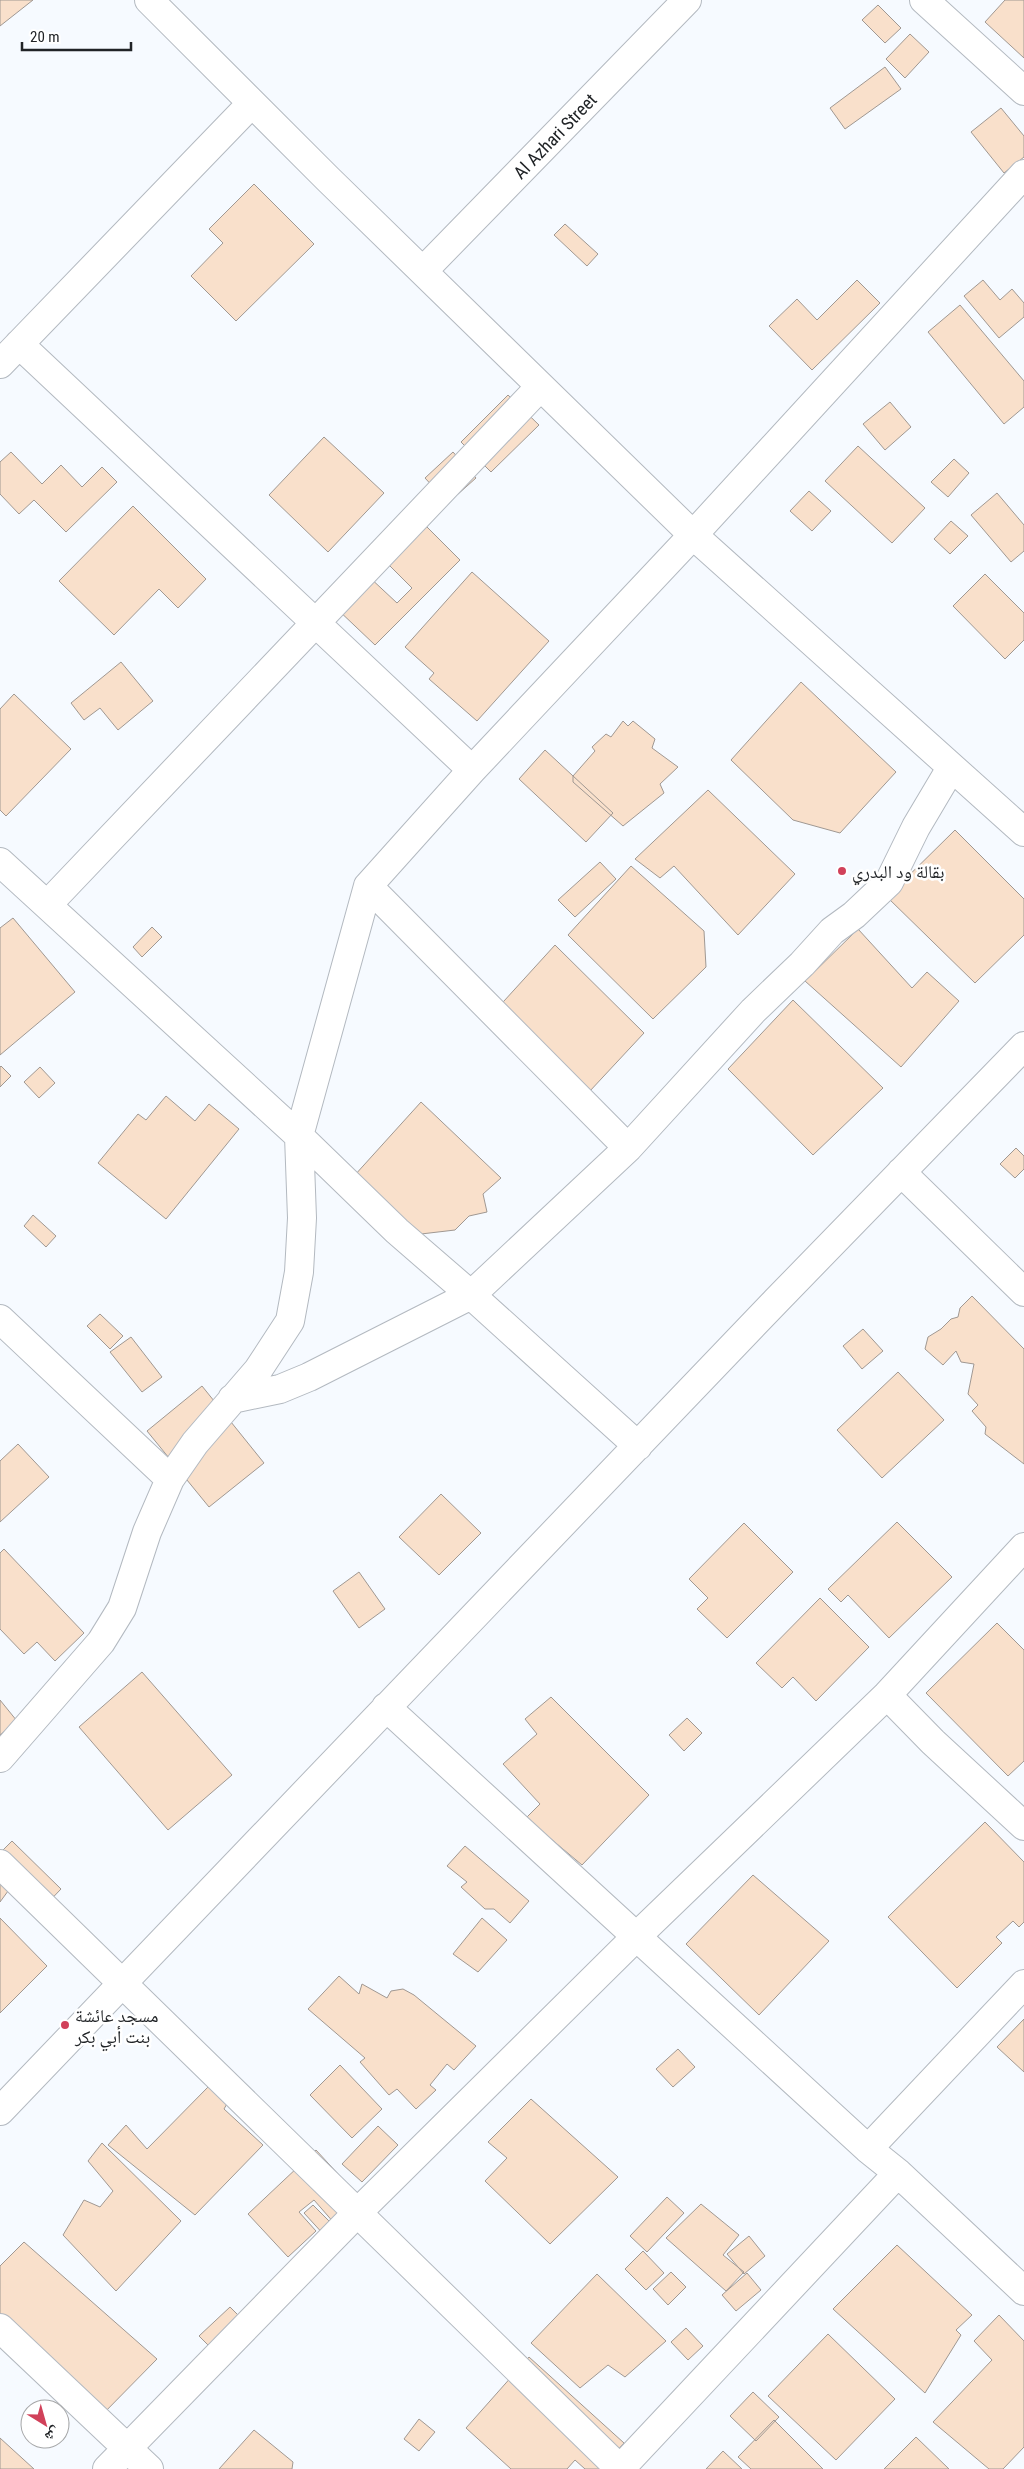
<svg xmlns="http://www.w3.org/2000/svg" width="1024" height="2469" font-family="'Roboto Condensed','Noto Naskh Arabic',sans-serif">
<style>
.building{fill:#f9e0cb;stroke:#a09892}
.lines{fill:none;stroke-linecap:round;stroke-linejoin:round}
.minor-casing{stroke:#b3b9c0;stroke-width:30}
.minor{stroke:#fff;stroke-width:28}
.poi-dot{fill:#d1415a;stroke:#fff;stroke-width:2}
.labels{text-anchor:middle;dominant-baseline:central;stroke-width:5;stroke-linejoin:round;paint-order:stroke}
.street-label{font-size:18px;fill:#202326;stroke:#fff}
.poi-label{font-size:18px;fill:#202326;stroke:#fff;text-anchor:start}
</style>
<rect width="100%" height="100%" fill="#f6faff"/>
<path class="building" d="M0 0H33L0 26Z
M1005 0H1024V58L985 22Z
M878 5 901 28 885 43 862 20Z
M910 34 929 52 905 78 886 59Z
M885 67 901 89 845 129 830 108Z
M1001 108 1024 136V157L1004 173 971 132Z
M254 184 314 244 236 321 191 276 223 243 209 229Z
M565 224 598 254 587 266 554 235Z
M857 280 880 303 812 370 769 326 797 299 817 320Z
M983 280 1000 300 1012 289 1024 303V317L999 338 964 296Z
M960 305 1024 381V407L1004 424 928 332Z
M508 395 539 425 491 472 461 442Z
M890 402 911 427 885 450 863 424Z
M324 437 384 493 328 552 269 495Z
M858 446 925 508 892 543 825 481Z
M11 452 42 484 61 465 82 487 102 467 117 482 66 532 34 500 19 514 0 494V462Z
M453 452 476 478 448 503 425 478Z
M954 459 969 473 948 497 931 482Z
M809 491 831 511 812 531 790 511Z
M997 493 1024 525V551L1011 562 971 515Z
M133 506 206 579 178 608 159 589 114 635 59 581Z
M411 511 460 560 375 645 335 607 367 575 397 603 412 588 373 549Z
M951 521 968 536 950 554 934 539Z
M472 572 549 641 477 721 429 679 434 673 405 647Z
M985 574 1024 613V640L1005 659 953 606Z
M121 662 153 701 118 730 100 708 84 720 71 703Z
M801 682 896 772 840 833 793 820 731 760Z
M14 694 71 749 6 816 0 810V709Z
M623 721 628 726 633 721 655 739 652 748 678 767 660 784 664 793 623 826 573 782V776L595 751 592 747 606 734 611 737Z
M545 750 613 813 586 842 519 779Z
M708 790 795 874 738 935 674 866 660 878 635 859Z
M955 830 1024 899V935L975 983 887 897Z
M600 862 616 879 575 917 558 900Z
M631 866 704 931 706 967 653 1019 568 935Z
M13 918 75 992 0 1055V928Z
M152 927 162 937 142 957 133 947Z
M858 929 912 988 927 972 959 1001 901 1067 805 981Z
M555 945 644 1033 589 1092 494 1012Z
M793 1000 883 1088 813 1155 728 1069Z
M1 1066 11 1076 0 1087V1067Z
M40 1067 55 1083 39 1098 24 1082Z
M166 1096 195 1121 209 1104 239 1129 166 1219 98 1163 138 1114 146 1120Z
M421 1102 501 1178 483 1194 487 1212 469 1216 455 1230 421 1234 354 1176Z
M1016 1148 1024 1156V1169L1015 1178 1000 1164Z
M33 1215 56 1236 46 1247 24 1226Z
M972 1296 1024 1349V1464L985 1434 986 1427 972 1411 978 1405 968 1394 974 1364 961 1362 956 1351 943 1365 925 1349 928 1337 941 1329 951 1319 958 1317 960 1308Z
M100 1314 123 1336 110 1349 87 1326Z
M863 1329 883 1351 862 1369 843 1346Z
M131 1337 162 1377 142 1392 110 1352Z
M898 1372 944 1420 882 1478 837 1430Z
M202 1386 264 1463 209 1507 147 1431Z
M18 1444 49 1477 0 1522V1461Z
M441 1494 481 1533 439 1575 399 1537Z
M897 1522 952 1577 889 1638 848 1595 841 1602 828 1589Z
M744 1523 793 1572 727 1638 697 1609 708 1598 689 1579Z
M4 1549 84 1633 55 1661 37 1642 24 1654 0 1629V1553Z
M359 1572 385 1609 359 1628 333 1591Z
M820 1598 869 1647 816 1701 793 1677 782 1688 756 1663Z
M997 1623 1024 1650V1761L1008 1776 926 1693Z
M142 1672 232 1775 168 1830 79 1727Z
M551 1697 649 1795 582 1865 526 1818 540 1804 503 1764 537 1734 525 1719Z
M0 1700 17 1721 0 1735Z
M687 1718 702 1733 684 1751 669 1735Z
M985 1822 1024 1862V1922L1019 1927 1013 1921 996 1937 1002 1943 957 1988 888 1917Z
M12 1841 61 1889 38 1913 0 1853Z
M465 1846 529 1901 510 1923 494 1909H485L461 1887 467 1882 447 1866Z
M753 1875 829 1941 759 2015 686 1944Z
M0 1878 11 1887 0 1902Z
M0 1918 47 1966 0 2013Z
M482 1918 507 1940 478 1972 453 1954Z
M339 1976 359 1994 362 1984 387 1998 391 1991 403 1989 414 1995 476 2046 454 2070 447 2064 430 2085 436 2090 416 2109 397 2089 389 2095 360 2062 365 2058 308 2009Z
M1024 2019V2072L997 2047Z
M678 2049 695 2067 673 2087 656 2069Z
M340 2065 382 2109 352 2138 310 2095Z
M209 2086 228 2102 224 2109 263 2145 195 2215 108 2145 126 2125 147 2149Z
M531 2099 618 2177 550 2244 485 2181 507 2158 488 2142Z
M378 2126 398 2145 362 2182 342 2164Z
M102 2143 181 2221 116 2291 63 2235 84 2200 100 2207 113 2191 88 2161Z
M316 2150 362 2200 335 2224 314 2200 299 2212 316 2231 288 2257 248 2214Z
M667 2197 684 2213 647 2252 630 2236Z
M701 2204 739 2235 723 2255 744 2272 726 2291 666 2238Z
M313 2205 336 2228 326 2237 304 2213Z
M749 2236 765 2256 744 2274 727 2254Z
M24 2242 157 2359 97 2420 0 2328V2266Z
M897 2245 972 2315 956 2330 961 2335 925 2393 833 2309Z
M643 2251 664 2273 646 2290 625 2269Z
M671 2272 686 2287 668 2305 653 2289Z
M747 2273 761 2290 736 2311 722 2295Z
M597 2274 666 2341 625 2377 608 2365 580 2388 531 2343Z
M230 2307 247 2324 217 2354 199 2336Z
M999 2315 1024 2341V2447L1003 2469H989L933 2422 992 2360 974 2341Z
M686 2328 703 2346 688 2360 671 2342Z
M828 2334 895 2399 836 2460 768 2396Z
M529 2357 624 2443 600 2469H585L575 2460 567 2469H511L466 2428Z
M753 2392 779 2417 756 2441 730 2416Z
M419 2419 435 2432 419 2451 404 2439Z
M774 2420 823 2469H751L738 2457Z
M254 2430 293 2462 292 2469H219Z
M916 2437 949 2469H884Z
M0 2438 34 2469H0Z
M723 2451 742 2469H706Z"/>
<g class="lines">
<g class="minor-casing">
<path id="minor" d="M149 0 328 179 693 535 1024 832
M924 0 1024 91
M423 271 687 0
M19 344 472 770
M0 364 252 103
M0 862 299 1136 397 1231 471 1295 638 1446
M368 886 628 1148
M48 904 540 387
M901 1172 1024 1292
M0 1319 170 1479
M232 1399 280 1389 309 1377 471 1295 628 1148 753 1011 802 964 832 931 854 915 889 882 916 827 951 768
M887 1695 933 1742 1024 1826
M386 1707 868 2149 898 2173 1024 2291
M0 1758 101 1642 122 1608 147 1532 170 1479 195 1443 258 1370 290 1321 299 1272 302 1218 299 1136 368 886 472 770 693 535 1024 174
M0 1864 620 2469
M0 2111 776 1301 1024 1046
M868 2149 1024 1984
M0 2328 149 2469
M107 2469 357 2213 637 1936 887 1695 1024 1547
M620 2469 898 2173"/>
</g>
<use href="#minor" class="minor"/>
</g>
<g class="poi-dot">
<circle cx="842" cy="871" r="5"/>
<circle cx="65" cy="2025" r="5"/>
</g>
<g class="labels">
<g class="street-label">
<text transform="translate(555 136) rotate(-46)">Al Azhari Street</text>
</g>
<g class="poi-label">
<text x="852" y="871">بقالة ود البدري</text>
<text x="75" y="2015">مسجد عائشة<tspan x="75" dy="21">بنت أبي بكر</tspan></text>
</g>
</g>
<g transform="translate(45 2424) rotate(143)"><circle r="24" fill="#ffffff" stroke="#a6a7a8"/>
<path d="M0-4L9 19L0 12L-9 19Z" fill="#d1415a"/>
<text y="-8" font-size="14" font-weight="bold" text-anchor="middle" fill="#202326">ش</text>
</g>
<path d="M22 42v8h109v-8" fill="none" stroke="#202326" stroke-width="2.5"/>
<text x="30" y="42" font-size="15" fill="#202326" stroke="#ffffff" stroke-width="4" paint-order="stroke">20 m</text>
</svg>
